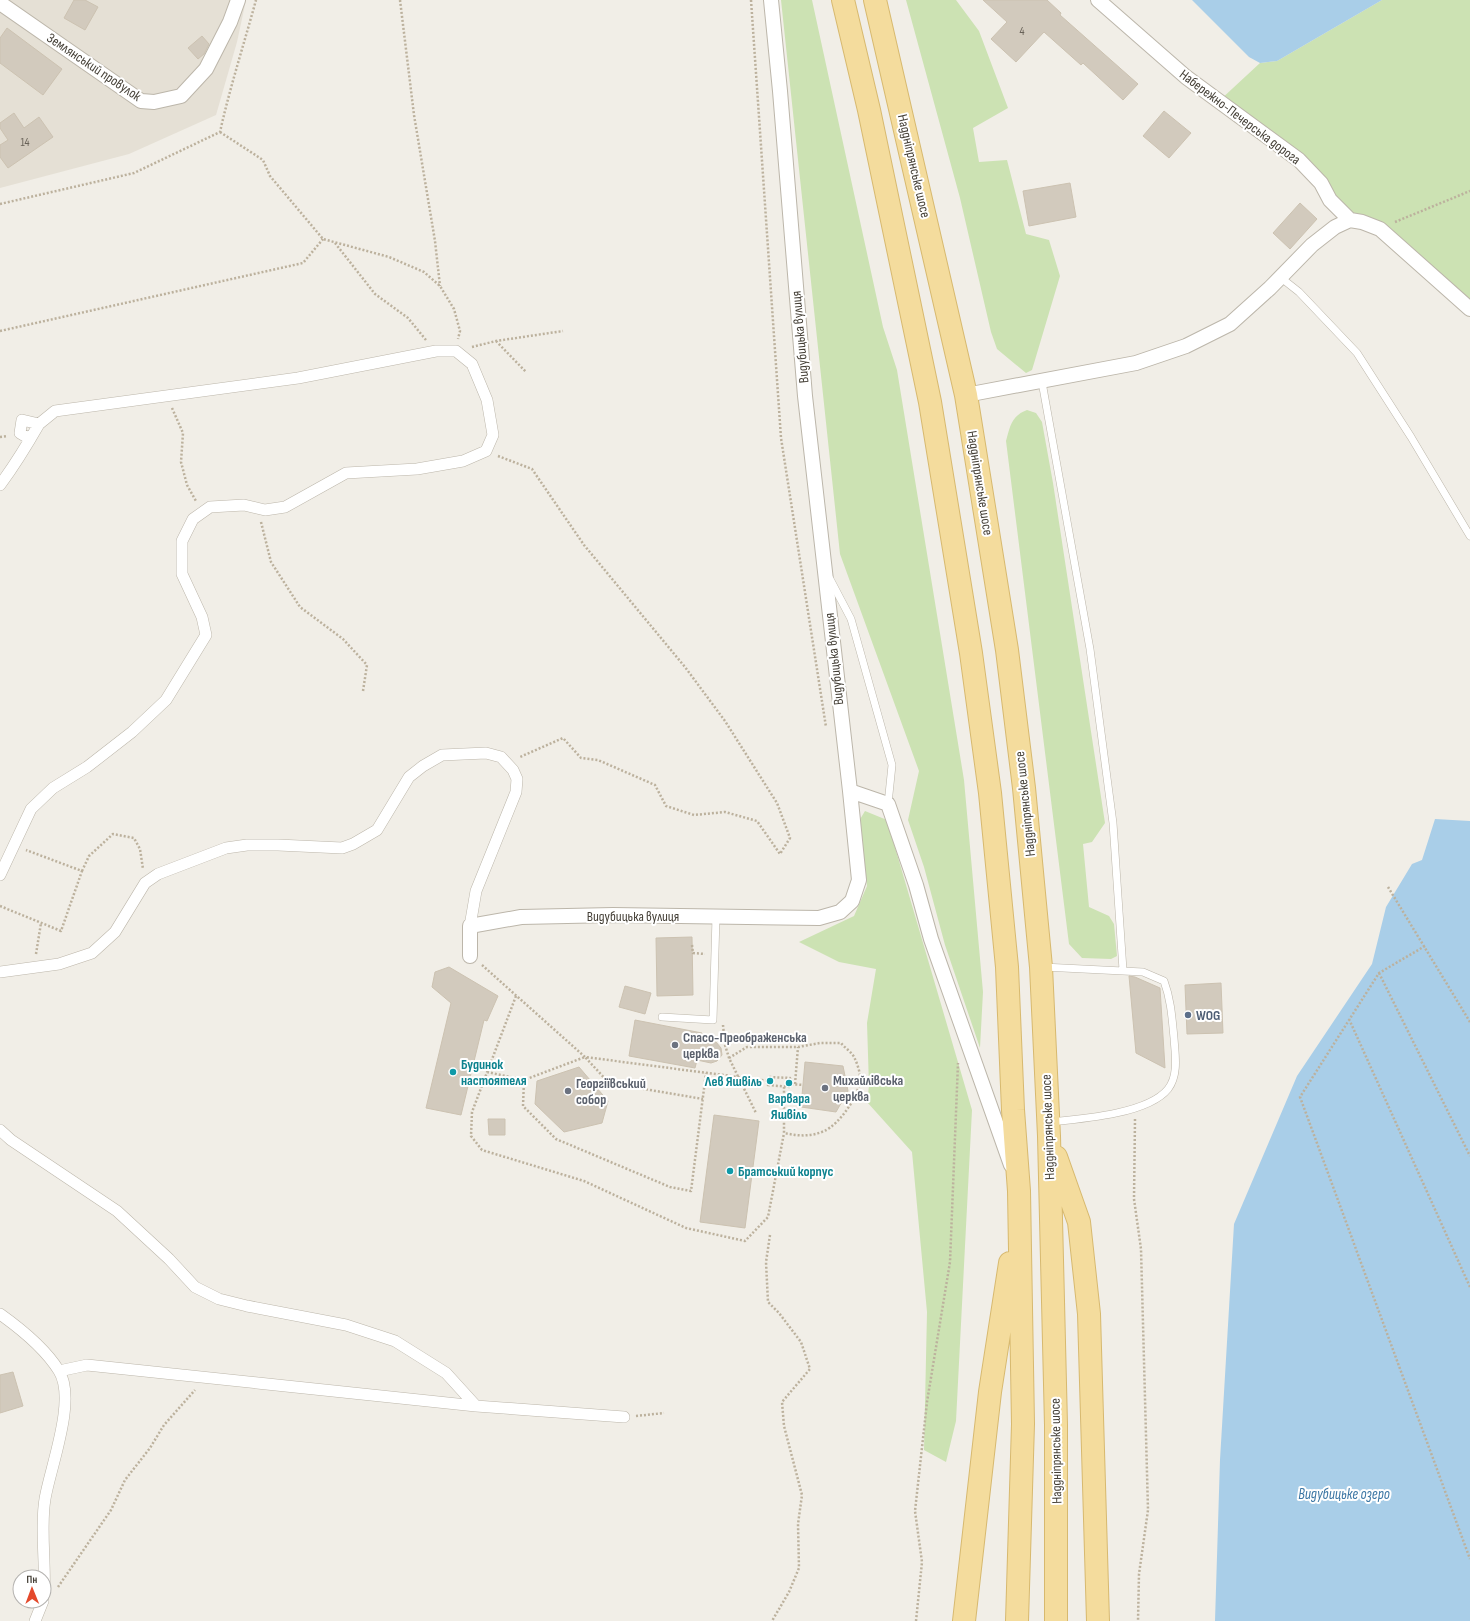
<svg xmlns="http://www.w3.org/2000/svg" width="1470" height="1621" font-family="'Sofia Sans Condensed',sans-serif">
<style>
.residential{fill:#e5e0d5}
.green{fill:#cce2b3}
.water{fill:#a9cee8}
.building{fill:#d2cabd;stroke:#ccc2b1}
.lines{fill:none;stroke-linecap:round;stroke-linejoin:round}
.service-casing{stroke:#bcb6aa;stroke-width:8}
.pedestrian-casing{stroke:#bcb6aa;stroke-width:12}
.minor-casing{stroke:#bcb6aa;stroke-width:16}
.primary-casing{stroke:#d7b96f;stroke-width:24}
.path{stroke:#bcb19d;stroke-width:2.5;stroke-dasharray:2 2;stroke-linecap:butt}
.service{stroke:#fff;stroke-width:7}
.pedestrian{stroke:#fff;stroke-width:11}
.minor{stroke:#fff;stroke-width:14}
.primary{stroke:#f4dc9d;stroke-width:22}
.service-dot{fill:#5c6f8a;stroke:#fff;stroke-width:1.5}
.worship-dot{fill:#6b7280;stroke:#fff;stroke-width:1.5}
.culture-dot{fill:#0f9aa8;stroke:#fff;stroke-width:1.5}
.labels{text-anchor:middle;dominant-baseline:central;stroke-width:4;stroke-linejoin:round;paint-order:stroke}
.number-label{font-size:12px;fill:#686258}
.street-label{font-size:14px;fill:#443f36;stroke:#fff}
.service-label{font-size:14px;font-weight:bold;fill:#4e5e75;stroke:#fff;text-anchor:start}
.worship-label{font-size:14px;font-weight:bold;fill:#5b616d;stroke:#fff;text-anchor:start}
.culture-label{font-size:14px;font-weight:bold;fill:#0d838f;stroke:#fff;text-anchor:start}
.water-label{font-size:15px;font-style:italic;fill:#3b76a4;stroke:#fff}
</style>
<rect width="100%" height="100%" fill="#f1eee7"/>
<path class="residential" d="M0 0H246L237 42 216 115 129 154 0 188Z"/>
<path class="green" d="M781 0H812L883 327 897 370 964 780 983 992 980 1048 945 945 924 867 908 820 919 771 840 554Z
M906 0H956L979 31 1008 108 973 128 979 162 1007 160 1026 234 1049 240 1060 276 1032 370 1026 373 997 349 991 332 960 198Z
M1382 0H1470V309L1396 242 1350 220 1299 160 1219 101 1260 63 1277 61Z
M1027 410 1036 413 1042 422 1053 483 1105 823 1092 842 1083 844 1089 907 1109 916 1114 924 1117 956 1111 959 1082 958 1069 944 1006 441C1010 427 1011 416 1027 410Z
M865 811 887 820 972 1110 956 1421 946 1462 924 1450 927 1312 912 1152 867 1102 869 1086 867 1023 876 969 839 962 799 942 854 916 867 886 859 821Z"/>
<path class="water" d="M1192 0H1382L1277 61 1260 63 1249 57Z
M1435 819 1470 821V1621H1215L1220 1460 1234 1224 1297 1076 1372 964 1386 907 1412 864 1422 860Z"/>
<path class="building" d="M74 0H85L98 7 85 30 64 18Z
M983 0H1047L1061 13 1060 15 1138 84 1123 100 1083 63 1081 65 1044 32 1016 62 991 39 1007 22Z
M7 28 62 69 43 95 0 63V38Z
M202 36 209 44 204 54 198 59 188 48Z
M1164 111 1191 133 1169 158 1143 136Z
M14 113 24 128 39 117 53 137 8 168 0 157V145L8 140 0 128V123Z
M1070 183 1076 217 1029 226 1023 191Z
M1300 203 1317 219 1290 249 1273 233Z
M692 937 693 995 657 996 656 938Z
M449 967 498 996 487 1021 484 1020 461 1115 426 1108 451 1003 432 987 435 972Z
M1129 976 1135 977 1160 988 1165 1068 1136 1053Z
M1221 983 1223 1033 1187 1034 1185 985Z
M625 986 651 993 645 1014 619 1007Z
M635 1020 702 1033 700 1041 716 1042 721 1048 722 1055 717 1061 711 1063 697 1060 695 1068 629 1056Z
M805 1062 843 1066 848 1091 836 1112 801 1107Z
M579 1067 608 1101 602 1123 564 1132 535 1104 537 1081Z
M714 1115 759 1121 745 1228 700 1222Z
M488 1119H505V1135H489Z
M13 1372 23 1406 0 1413V1375Z"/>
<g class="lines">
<g class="service-casing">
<path id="service" d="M1280 277 1299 292 1357 353 1411 437 1470 536
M1042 382 1090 649 1113 823 1123 970
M830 579 851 619 892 765 888 804
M1043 967 1143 972 1164 981C1171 1000 1172 1018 1174 1038 1175 1054 1179 1075 1168 1089 1148 1114 1081 1119 1050 1122
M662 1017 713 1020 716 917"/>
</g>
<g class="pedestrian-casing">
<path id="pedestrian" d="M0 485C14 466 27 445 39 424L22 420 20 433 30 439
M0 875 31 809 53 788 87 767 132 732 166 700 206 635 202 617 182 574V541L193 519 210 507 244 505 265 510 285 507 346 473 417 469 463 461 486 451 493 435 487 400 472 364 456 351H436L298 378 55 411 39 424
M0 972 59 964 92 953 115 932 145 883 158 874 226 848 247 845H278L342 848 353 844 377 830 409 777 423 766 442 755 486 753 501 757 513 770 517 779 516 792 476 891 470 926
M0 1130 11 1140 117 1211 169 1259 195 1287 219 1299 247 1306 346 1325 395 1341 446 1373 476 1406
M0 1314C21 1329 45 1348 59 1371 77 1400 50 1468 45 1499 40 1527 46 1564 44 1594
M59 1371 87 1365 476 1406 624 1417
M35 1621 43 1601"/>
</g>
<g class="minor-casing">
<path id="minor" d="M1098 0 1186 77 1299 160 1321 183 1330 200 1350 220 1362 222 1380 229 1470 309
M0 3 141 101 154 102 181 96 206 69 230 22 238 0
M966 395 1136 363 1186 346 1230 324 1270 288 1312 245 1335 227 1350 220
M850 791 888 804 916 885 931 939 1011 1165
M470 956V926L521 917 613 915 819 918 840 912 852 901 859 880 850 791 805 396 780 91 771 0"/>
</g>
<g class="primary-casing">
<path id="primary" d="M843 0 869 110 930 402 971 653 990 793 1007 967 1013 1110 1019 1191 1023 1424 1017 1621
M875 0 966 395 1007 650 1024 788 1041 967 1049 1136 1056 1425V1621
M1056 1157 1079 1222 1089 1314 1098 1621
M964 1621 990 1392 1010 1263"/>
</g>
<path class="path" d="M400 0 414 115 435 241 440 286
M751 0 781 438 826 727
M220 132 263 160 270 176 323 239 389 257 424 272 440 286 454 309 460 331 458 339
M0 204 134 173 220 132C230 87 244 44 256 0
M1395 222 1470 191
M335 243 375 294 408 318 426 340
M0 331 303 263 323 239
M496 341 526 372
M472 347 496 341 563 331
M172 408 183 433 181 462 187 485 196 501
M0 437 7 436
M498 456 532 469 584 545 685 667 725 721 777 803 790 838 780 854 757 821 725 812 694 815 666 806 655 785 598 760 581 758 563 738 520 757
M261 522 271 562 300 607 343 639 367 665 363 691
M82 871 89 856 113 834 134 838 140 849 143 869
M1388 887 1470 1022
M0 906 61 931 82 871 26 850
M692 945 693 953 705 954
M1425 946 1379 973 1300 1097 1470 1559
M36 954 41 923
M482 965 585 1057 769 1081V1077L790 1078V1084L803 1085
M1379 973 1470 1156
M516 996 472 1112 471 1136 482 1150 584 1181 686 1228 745 1241 768 1217 784 1133
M1349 1019 1470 1287
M723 1025 725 1045 729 1058 756 1113
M729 1058 747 1047H798L820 1043H841C845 1048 853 1053 855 1059 857 1063 860 1072 860 1077 861 1094 839 1125 824 1131 811 1137 798 1136 784 1133V1087
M487 1072 524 1080 585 1057 609 1083 703 1099
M524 1080 523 1106 556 1139 670 1187 691 1191 706 1073
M769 1081 768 1085 790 1087V1084
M795 1084 798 1047
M1135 1119 1134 1199 1141 1249 1148 1510 1139 1574 1138 1621
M770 1235 766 1262 768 1302 779 1313 801 1342 810 1369 782 1402 784 1426 802 1495 798 1524 799 1568 789 1592 772 1621
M636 1416 664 1413
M58 1587 111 1510 125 1480 150 1448 164 1425 195 1390
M916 1621 922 1562 915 1511 927 1402 950 1262 958 1063"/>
<use href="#service" class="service"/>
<use href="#pedestrian" class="pedestrian"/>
<use href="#minor" class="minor"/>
<use href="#primary" class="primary"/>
</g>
<circle class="service-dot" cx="1188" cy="1015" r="4"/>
<g class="worship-dot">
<circle cx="675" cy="1045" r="4"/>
<circle cx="825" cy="1088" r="4"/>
<circle cx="568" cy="1091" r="4"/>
</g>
<g class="culture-dot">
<circle cx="453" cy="1072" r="4"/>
<circle cx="770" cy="1081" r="4"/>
<circle cx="789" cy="1083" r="4"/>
<circle cx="730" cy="1171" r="4"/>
</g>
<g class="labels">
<g class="number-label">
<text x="1022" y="31">4</text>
<text x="25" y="142">14</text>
</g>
<g class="street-label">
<text transform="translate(94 67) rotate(34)">Землянський провулок</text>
<text transform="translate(1240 117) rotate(37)">Набережно-Печерська дорога</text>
<text transform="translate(914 166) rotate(77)">Наддніпрянське шосе</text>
<text transform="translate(800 337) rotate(-95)">Видубицька вулиця</text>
<text transform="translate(980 483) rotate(81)">Наддніпрянське шосе</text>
<text transform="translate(834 659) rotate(-96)">Видубицька вулиця</text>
<text transform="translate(1025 804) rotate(-96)">Наддніпрянське шосе</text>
<text x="633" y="916">Видубицька вулиця</text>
<text transform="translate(1048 1127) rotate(-92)">Наддніпрянське шосе</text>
<text transform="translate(1056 1451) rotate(-91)">Наддніпрянське шосе</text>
</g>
<g class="service-label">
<text x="1196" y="1015">WOG</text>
</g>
<g class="worship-label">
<text x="683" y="1037">Спасо-Преображенська<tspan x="683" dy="16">церква</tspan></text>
<text x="833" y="1080">Михайлівська<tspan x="833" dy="16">церква</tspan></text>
<text x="576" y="1083">Георгіївський<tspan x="576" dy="16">собор</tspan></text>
</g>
<g class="culture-label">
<text x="461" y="1064">Будинок<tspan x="461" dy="16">настоятеля</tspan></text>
<text x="762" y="1081" text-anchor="end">Лев Яшвіль</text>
<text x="789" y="1098" text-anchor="middle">Варвара<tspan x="789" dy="16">Яшвіль</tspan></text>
<text x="738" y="1171">Братський корпус</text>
</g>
<g class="water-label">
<text x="1344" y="1494">Видубицьке озеро</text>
</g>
</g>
<g transform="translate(32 1589) rotate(359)"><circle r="19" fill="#ffffff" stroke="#b4b2af"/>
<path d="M0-3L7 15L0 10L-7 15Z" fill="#e4492b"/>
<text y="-6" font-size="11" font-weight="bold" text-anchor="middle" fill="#443f36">Пн</text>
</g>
</svg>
